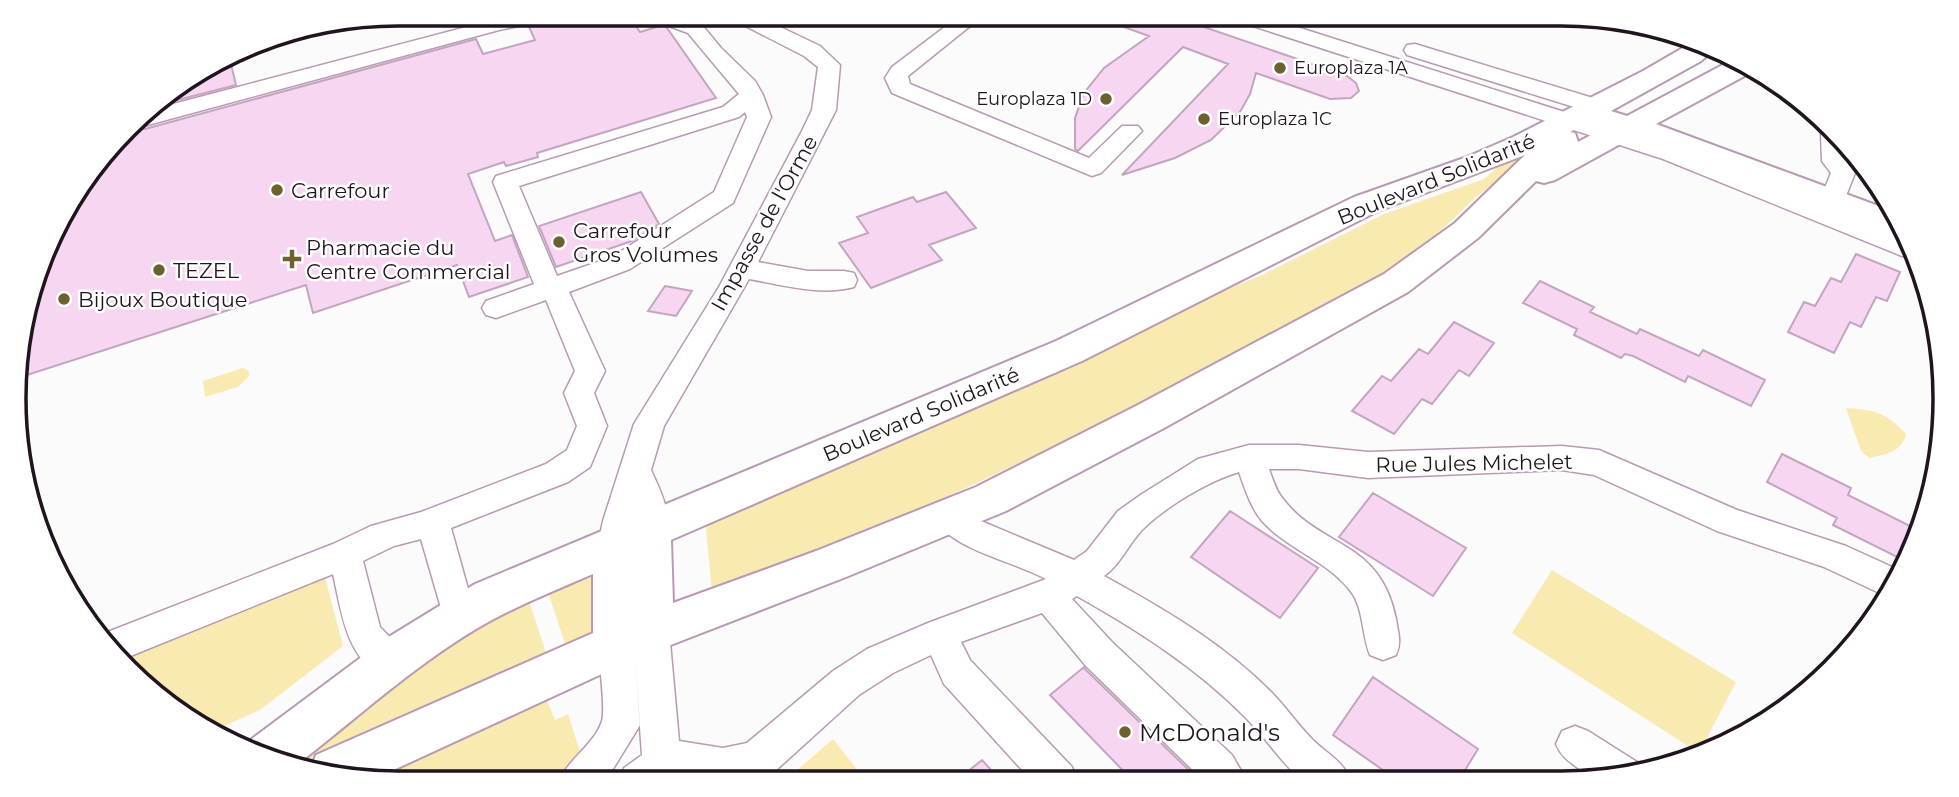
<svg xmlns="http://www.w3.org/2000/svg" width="1959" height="797" font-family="Montserrat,sans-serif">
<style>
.green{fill:#f8eab0}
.building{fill:#f6d6f0;stroke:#c4a5bf;stroke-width:2}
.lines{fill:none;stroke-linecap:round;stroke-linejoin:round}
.minor-casing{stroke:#b89ab3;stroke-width:3}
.major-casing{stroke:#b89ab3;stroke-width:4}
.minor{fill:#fff;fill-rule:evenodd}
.major{fill:#fff;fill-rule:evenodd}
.poi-dot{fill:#6d622f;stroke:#fff;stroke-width:2.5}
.labels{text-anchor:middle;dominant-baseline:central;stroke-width:5;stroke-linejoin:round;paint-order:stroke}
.far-poi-label{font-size:18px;fill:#20151e;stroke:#fff;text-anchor:start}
.street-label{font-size:21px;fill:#20151e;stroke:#fff}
.poi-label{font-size:21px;fill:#20151e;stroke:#fff;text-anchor:start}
.near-poi-label{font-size:24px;fill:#20151e;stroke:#fff;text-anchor:start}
.rim{fill:none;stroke:#20151e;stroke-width:3.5}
</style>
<rect width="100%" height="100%" fill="#fbfbfb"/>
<path class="green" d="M1534 149 1537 152 1477 196 1426 245 1385 274 1166 394 934 503 712 592 705 518 1166 314 1262 275 1384 214 1484 179 1501 164Z
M243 368 249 371V376L238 387 205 397 203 381Z
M1846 408C1875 410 1886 412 1906 434 1902 452 1884 455 1869 458L1861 451Z
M595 569 599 631 567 650 546 586Z
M1552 570 1736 682 1699 753 1512 633Z
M325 577 343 646 260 710 215 730 165 704 122 658Z
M527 595 548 659 308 768 282 764 440 640Z
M546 698 555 720 568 714 582 758 557 783H399L372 779Z
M833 739 867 782H796V771Z"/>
<path class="building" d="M579 14H628L640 32 663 25 667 28 716 98 537 153 538 157 506 166 504 162 468 174 495 241 512 235 528 277 469 297 457 265 313 313 306 285 18 378 17 348 65 207 129 129H145L476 39 483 54 535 40 529 27Z
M1096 14H1166L1347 76 1356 83 1359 91 1351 98 1330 99 1256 73 1250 94 1240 112 1211 140 1175 158 1122 175 1228 64 1183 47 1078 151 1075 149V118L1084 93 1104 68 1149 36 1096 17Z
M230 60 236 85 147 108 181 89Z
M641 192 659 224 632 241 556 267 539 226Z
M946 192 976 228 929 245 942 260 871 288 839 243 868 233 857 217 913 197 917 202Z
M1856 254 1900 272 1887 301 1876 297 1861 327 1850 322 1834 353 1788 332 1804 302 1815 306 1831 278 1841 282Z
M1540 281 1594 307 1590 312 1637 334 1640 329 1699 356 1703 350 1765 380 1751 406 1688 376 1685 382 1633 356 1625 354 1621 358 1574 335 1577 329 1523 303Z
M665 286 692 291 676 316 648 311Z
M1454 322 1494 343 1469 376 1459 370 1432 404 1422 399 1394 434 1352 411 1382 376 1391 381 1419 349 1428 354Z
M1782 454 1851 488 1848 495 1920 531 1905 561 1833 525 1837 518 1767 482Z
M1373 493 1466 548 1433 596 1339 537Z
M1230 511 1318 568 1280 618 1191 557Z
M1084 667V668L1200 781H1133L1050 695Z
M1373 677 1478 749 1459 780H1397L1333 735Z
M982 760 1001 781H956Z"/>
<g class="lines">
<g class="minor-casing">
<path id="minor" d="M516 14H559L556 18 499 30 144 126 131 127 143 112Z
M653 14H677L702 25 721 48 755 81 763 95 771 117 733 203 630 269 569 292 605 371 594 393 607 426 590 467 568 482 451 528 475 614 470 625 458 630 446 625 421 539 394 546 363 561 380 627 402 650 407 662 402 674 389 679C346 662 342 613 333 574L123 659 100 635 333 544 371 526 421 512 546 464 567 450 577 426 564 393 575 371 546 300 496 318 486 315 482 308 486 301 534 284 493 182 496 176 723 107 739 94 688 33 666 25ZM745 112 747 117 714 192 612 257 557 276 519 186 739 117Z
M727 14H753L820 46 840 65 836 110 758 262 808 271H844L854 273 857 280 854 287C821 296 783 285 749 279L664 426 651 470C661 493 674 514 662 539L650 543 638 539 634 530 627 554 615 558 603 554 598 544 603 521 634 424 719 287 802 131 812 110 818 67 804 56 730 18Z
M962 14H985L908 76 910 84 1089 158 1122 126H1138L1142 131 1101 173 1092 176 892 93 885 78 892 67Z
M1225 14H1256L1681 149 1824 206 1820 200 1831 173 1822 161 1821 134 1828 128 1846 151V160L1855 173 1842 206 1833 208 1825 206 1908 239 1913 258 1902 256 1663 159 1228 18Z
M1415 44 1606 102 1609 107 1606 112H1590L1407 55 1404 50 1407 45Z
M1249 445H1299L1368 452 1562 446 1599 450 1737 510 1846 546 1901 571 1888 597 1824 567 1717 531 1594 475 1562 470 1368 478 1299 469H1269C1273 480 1276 491 1283 499 1321 549 1380 539 1396 619 1398 633 1402 642 1396 655L1383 660 1370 655C1362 636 1364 611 1352 593 1329 561 1288 550 1262 521 1251 508 1245 489 1239 472 1208 481 1165 507 1142 530 1128 545 1120 565 1104 576 1164 609 1224 644 1272 693 1286 707 1297 724 1311 738 1325 753 1343 760 1350 780L1302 781C1280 761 1266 738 1245 717 1196 667 1137 630 1077 596L1072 599 1112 642 1232 755 1247 781H1204L1086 666 1042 613 961 642 970 660 1072 767 1077 781H1032L944 684 931 655 893 673 859 695 763 782H701L681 778V782H619L624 768 642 755 633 631 639 620 651 615 663 620 669 631 679 741 723 748 747 743 833 671 867 649 928 623 1046 579C1014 561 950 550 933 516L938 506 949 502 960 506 981 521 1074 560 1087 551 1118 511 1142 494 1198 459Z
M616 629 629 634 634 645 640 725 605 782 558 783C567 760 595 744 602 721 606 708 599 661 598 645L603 634Z
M1575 726 1588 731 1637 762 1640 771C1612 779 1603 785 1578 768 1567 760 1561 756 1556 744L1562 731Z"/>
</g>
<g class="major-casing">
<path id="major" d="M1692 39 1712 51 1701 61 1611 111 1627 116 1730 61 1750 73 1656 124 1892 211 1905 228 1908 238 1893 236 1633 137 1555 180 1544 183 1536 181 1478 238 1408 292 1164 428 1006 511 846 577 632 660 374 779 311 769 316 755 593 633V574C554 591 513 607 476 629 411 668 355 720 295 766L275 763 246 747 249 741 387 638 475 584 1056 341 1354 197 1467 157 1513 137 1643 71 1681 49ZM1587 123 1604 128 1578 142 1575 133 1570 132ZM1525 155 1455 223 1384 274 1136 406 976 487 816 551 673 603 671 540 1082 361 1378 211Z"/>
</g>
<use href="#minor" class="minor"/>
<use href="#major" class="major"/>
</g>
<g class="poi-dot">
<circle cx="1280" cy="68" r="7"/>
<circle cx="1106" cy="99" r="7"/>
<circle cx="1204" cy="119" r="7"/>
<circle cx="277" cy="190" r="7"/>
<circle cx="559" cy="242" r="7"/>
<path d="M288.5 248.5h7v7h7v7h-7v7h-7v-7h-7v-7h7z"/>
<circle cx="159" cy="270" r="7"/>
<circle cx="64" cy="299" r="7"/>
<circle cx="1125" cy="732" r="7"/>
</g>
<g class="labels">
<g class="far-poi-label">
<text x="1294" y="68">Europlaza 1A</text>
<text x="1092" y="99" text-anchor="end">Europlaza 1D</text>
<text x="1218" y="119">Europlaza 1C</text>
</g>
<g class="street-label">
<text transform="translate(1436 179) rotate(-22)">Boulevard Solidarité</text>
<text transform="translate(764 223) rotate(-61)">Impasse de l'Orme</text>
<text transform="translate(921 414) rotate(-23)">Boulevard Solidarité</text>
<text transform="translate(1474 463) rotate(-1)">Rue Jules Michelet</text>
</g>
<g class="poi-label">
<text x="291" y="190">Carrefour</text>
<text x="573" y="230">Carrefour<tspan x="573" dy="24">Gros Volumes</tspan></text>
<text x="306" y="247">Pharmacie du<tspan x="306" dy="24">Centre Commercial</tspan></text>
<text x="173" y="270">TEZEL</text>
<text x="78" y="299">Bijoux Boutique</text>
</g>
<g class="near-poi-label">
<text x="1139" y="732">McDonald's</text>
</g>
</g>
<path d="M0 0H1959V797H0ZM398 26H1561A372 372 0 0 1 1933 398V399A372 372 0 0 1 1561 771H398A372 372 0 0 1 26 399V398A372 372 0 0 1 398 26Z" fill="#fff" fill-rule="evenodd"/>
<path class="rim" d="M398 26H1561A372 372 0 0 1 1933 398V399A372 372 0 0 1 1561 771H398A372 372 0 0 1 26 399V398A372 372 0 0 1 398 26Z"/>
</svg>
